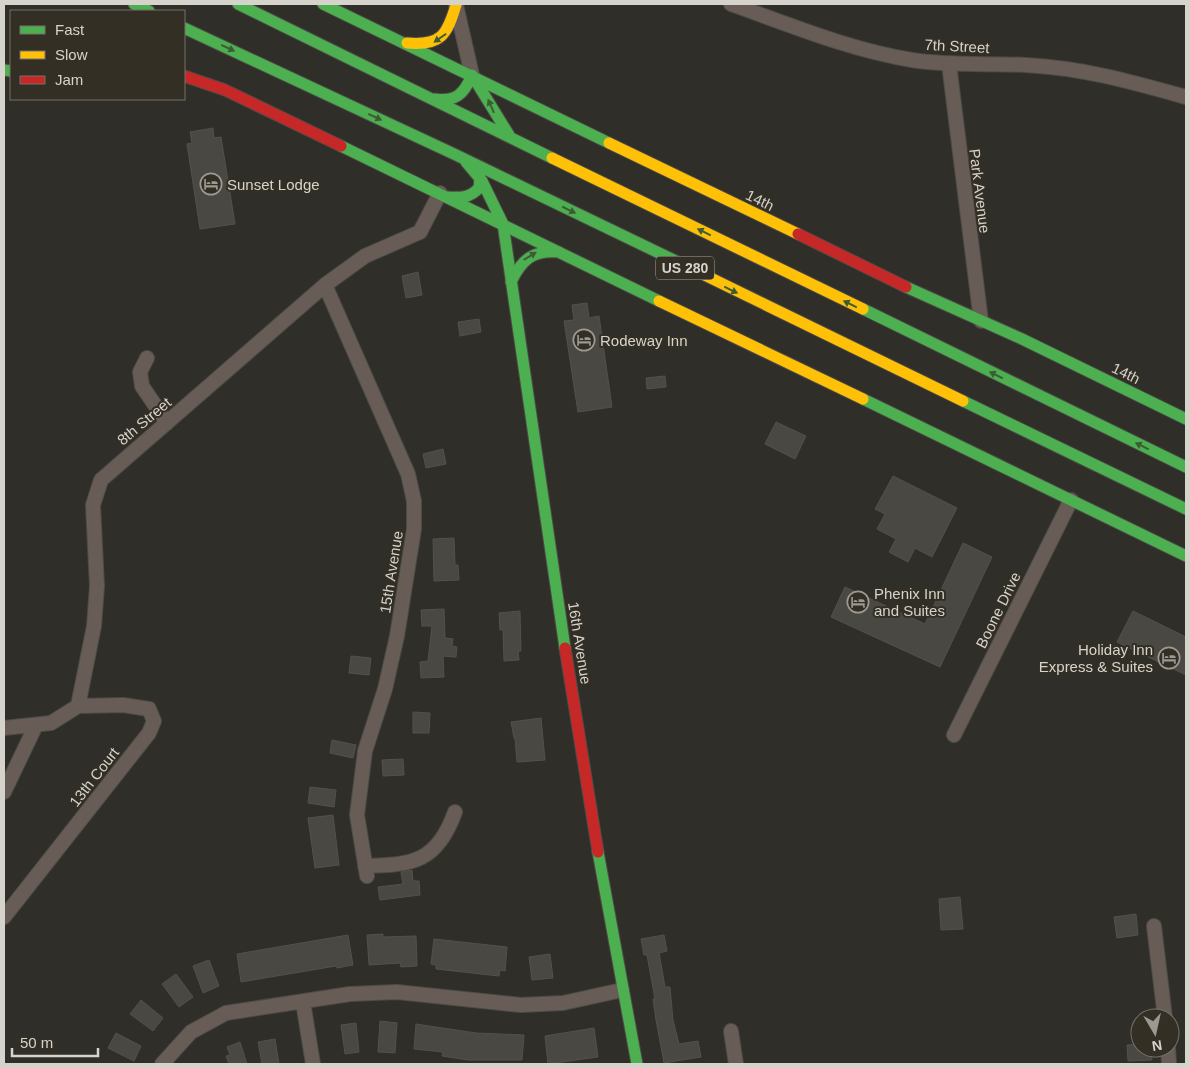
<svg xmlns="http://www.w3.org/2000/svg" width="1190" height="1068" font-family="Helvetica,sans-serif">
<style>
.building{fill:#4a4843;stroke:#54514d}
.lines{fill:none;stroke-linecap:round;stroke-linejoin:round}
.street-casing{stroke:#4d4b47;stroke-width:16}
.fast-casing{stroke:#4d4b47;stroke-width:13}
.slow-casing{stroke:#4d4b47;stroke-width:13}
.jam-casing{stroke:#4d4b47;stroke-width:13}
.street{stroke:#685d56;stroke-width:14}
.fast{stroke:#4caf50;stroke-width:11}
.slow{stroke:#ffc107;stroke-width:11}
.jam{stroke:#c62828;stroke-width:11}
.oneway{fill:#3c5c34}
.labels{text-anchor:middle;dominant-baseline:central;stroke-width:4;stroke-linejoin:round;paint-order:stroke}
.shield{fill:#332f25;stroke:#a5a29b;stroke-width:1}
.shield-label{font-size:14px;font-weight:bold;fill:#d6d3cd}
.street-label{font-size:15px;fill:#d6d3cd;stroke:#332f25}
.poi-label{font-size:15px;fill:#d6d3cd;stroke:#332f25;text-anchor:start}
</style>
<rect width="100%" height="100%" fill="#302e28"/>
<path class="building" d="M213 128 214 138 221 137 235 224 200 229 187 144 192 143 190 132Z
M418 272 422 295 406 298 402 276Z
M587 303 589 318 599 316 612 407 578 412 564 321 574 320 572 305Z
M479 319 481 332 460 336 458 322Z
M665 376 666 387 647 389 646 378Z
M776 422 806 436 795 459 765 444Z
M443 449 446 464 426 468 423 454Z
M893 476 957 508 932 557 915 548 908 562 889 552 896 539 877 529 885 514 875 509Z
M454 538 455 565H458L459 580 434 581 433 539Z
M963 543 992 557 940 667 831 617 845 587 925 624Z
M444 609 445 638 453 639 452 646 457 647 456 657 443 656 444 677 421 678 420 662 428 661 432 626H422L421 610Z
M520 611 521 651H518L519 660 504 661 503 630H500L499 613Z
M1133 611 1186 637V675L1117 642Z
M351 656 371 658 369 675 349 673Z
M413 712 430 713 429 733H413Z
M541 718 545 760 517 762 515 738H514L511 722Z
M332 740 356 745 353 758 330 753Z
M403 759 404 775 383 776 382 760Z
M310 787 336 790 334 807 308 803Z
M333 815 339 865 315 868 308 818Z
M412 870 413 881H419L420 895 380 900 378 887 403 884 401 872Z
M960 897 963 929 941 930 939 899Z
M1136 914 1138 935 1117 938 1114 917Z
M383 934V937L416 936 417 966 401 967 400 963 369 965 367 935Z
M348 935 353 965 337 968 336 966 241 982 237 954Z
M664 935 667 951 659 953 665 987H670L673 1020 679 1044 698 1041 701 1057 664 1063 656 1020 653 999H655L647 955H644L641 939Z
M434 939 507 947 505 971 500 970 499 976 436 969V965L431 964Z
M550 954 553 978 532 980 529 957Z
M209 960 219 986 203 993 193 966Z
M176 974 193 997 179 1007 162 984Z
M141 1000 163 1018 153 1031 130 1014Z
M380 1021 397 1023 395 1053 378 1052Z
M356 1023 359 1052 345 1054 341 1025Z
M416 1024 476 1033 524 1035 522 1060H468L442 1056 443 1052 414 1049Z
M594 1028 598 1057 548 1064 545 1036Z
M116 1033 141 1046 134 1061 108 1048Z
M275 1039 279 1064H262L258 1042Z
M240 1042 247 1064H229L226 1056 230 1055 227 1047Z
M1140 1044V1048H1151L1152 1060 1128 1061 1127 1045Z"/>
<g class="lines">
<g class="street-casing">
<path id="street" d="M731 4C790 25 850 50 912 60 950 66 988 63 1026 65 1083 68 1132 82 1186 97
M456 5 472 75
M949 64 981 321
M325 285 408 474 414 501V529L397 636 385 689 365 751 357 815 367 876
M147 358 140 372 142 386 167 423
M4 728 51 723 78 706 94 626 97 586 93 505 101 480 325 285 365 256 420 232 440 193
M954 735 1071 500
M4 792 36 725
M365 866C413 865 437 862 455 812
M4 917 149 733 154 721 149 709 123 705 78 706
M1154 926 1165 1018
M303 1002 313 1064
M731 1031 736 1064
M1168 1048 1169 1064
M162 1064 191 1032 226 1013 350 994 397 992 521 1005 563 1003 622 990"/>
</g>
<g class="fast-casing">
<path id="fast" d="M134 4 149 11
M238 4 552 158
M323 4 609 143
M184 28 454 154 684 265
M4 70 11 71
M435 99C456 102 464 94 472 75L509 135
M341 146 659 301
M466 162 482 181 503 224
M447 197C460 198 470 198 479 188L480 177
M503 224 565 648
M511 282C522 259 533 250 559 252
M906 287 1022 339 1186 419
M863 309 1186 467
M863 399 1186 556
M963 401 1186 509
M598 852 637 1064"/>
</g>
<g class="slow-casing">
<path id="slow" d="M407 43C441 46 447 35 456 5
M609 143 798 234
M552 158 863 309
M684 265 963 401
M659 301 863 399"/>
</g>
<g class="jam-casing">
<path id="jam" d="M184 76 225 90 341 146
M798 234 906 287
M565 648 598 852"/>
</g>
<use href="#street" class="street"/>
<use href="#fast" class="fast"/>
<use href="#slow" class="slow"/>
<use href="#jam" class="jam"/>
</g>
<defs><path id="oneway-solid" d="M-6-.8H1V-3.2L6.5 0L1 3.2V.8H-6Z" transform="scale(1.25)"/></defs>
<g class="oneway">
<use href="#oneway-solid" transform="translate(440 38) rotate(145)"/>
<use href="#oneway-solid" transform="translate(228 48) rotate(25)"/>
<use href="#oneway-solid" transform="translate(491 106) rotate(-114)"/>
<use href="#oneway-solid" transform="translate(375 117) rotate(25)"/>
<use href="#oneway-solid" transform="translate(569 210) rotate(26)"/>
<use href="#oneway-solid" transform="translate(704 232) rotate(-154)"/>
<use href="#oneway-solid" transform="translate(530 256) rotate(-32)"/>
<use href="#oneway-solid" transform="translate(731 290) rotate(26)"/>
<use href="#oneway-solid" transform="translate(850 304) rotate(-154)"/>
<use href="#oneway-solid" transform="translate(996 375) rotate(-154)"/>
<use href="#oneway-solid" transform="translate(1142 446) rotate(-154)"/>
</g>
<defs>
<g id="hotel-ring" transform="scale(1.125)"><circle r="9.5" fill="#332f25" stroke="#9c9993" stroke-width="1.5"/><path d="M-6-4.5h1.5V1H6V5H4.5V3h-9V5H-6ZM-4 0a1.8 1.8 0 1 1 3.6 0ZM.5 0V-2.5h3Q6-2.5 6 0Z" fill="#9c9993"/></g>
</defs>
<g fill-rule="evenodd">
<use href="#hotel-ring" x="211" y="184"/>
<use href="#hotel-ring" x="584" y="340"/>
<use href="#hotel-ring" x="858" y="602"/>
<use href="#hotel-ring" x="1169" y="658"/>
</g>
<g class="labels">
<rect class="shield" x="656" y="256.5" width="58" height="23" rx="4"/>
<g class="shield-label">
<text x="685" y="268">US 280</text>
</g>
<g class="street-label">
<text transform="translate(957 46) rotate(3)">7th Street</text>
<text transform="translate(980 191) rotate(83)">Park Avenue</text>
<text transform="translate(760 200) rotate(26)">14th</text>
<text transform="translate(1126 373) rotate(26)">14th</text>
<text transform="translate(144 421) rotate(-40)">8th Street</text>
<text transform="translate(391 572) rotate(-81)">15th Avenue</text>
<text transform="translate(998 610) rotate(-64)">Boone Drive</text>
<text transform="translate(580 643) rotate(81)">16th Avenue</text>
<text transform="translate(94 777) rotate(-52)">13th Court</text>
</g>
<g class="poi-label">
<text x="227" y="184">Sunset Lodge</text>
<text x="600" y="340">Rodeway Inn</text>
<text x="874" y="593">Phenix Inn<tspan x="874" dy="17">and Suites</tspan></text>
<text x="1153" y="649" text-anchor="end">Holiday Inn<tspan x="1153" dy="17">Express &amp; Suites</tspan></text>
</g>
</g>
<rect width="1190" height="1068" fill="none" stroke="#d6d3cd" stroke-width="10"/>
<rect x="10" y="10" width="175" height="90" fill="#332f25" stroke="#747168"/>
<rect x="20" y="26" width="25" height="8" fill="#4caf50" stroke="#747168"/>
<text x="55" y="35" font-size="15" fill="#d6d3cd">Fast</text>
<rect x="20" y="51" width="25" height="8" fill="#ffc107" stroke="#747168"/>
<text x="55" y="60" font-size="15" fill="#d6d3cd">Slow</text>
<rect x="20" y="76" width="25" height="8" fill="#c62828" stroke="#747168"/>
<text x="55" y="85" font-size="15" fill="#d6d3cd">Jam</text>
<g transform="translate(1155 1033) rotate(171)"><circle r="24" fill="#332f25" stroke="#747168"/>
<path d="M0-4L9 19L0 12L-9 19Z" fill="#9c9993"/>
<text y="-8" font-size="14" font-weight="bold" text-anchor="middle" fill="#d6d3cd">N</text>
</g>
<path d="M12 1048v8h86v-8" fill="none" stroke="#d6d3cd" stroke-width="2.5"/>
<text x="20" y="1048" font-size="15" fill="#d6d3cd" stroke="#332f25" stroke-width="4" paint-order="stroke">50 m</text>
</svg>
